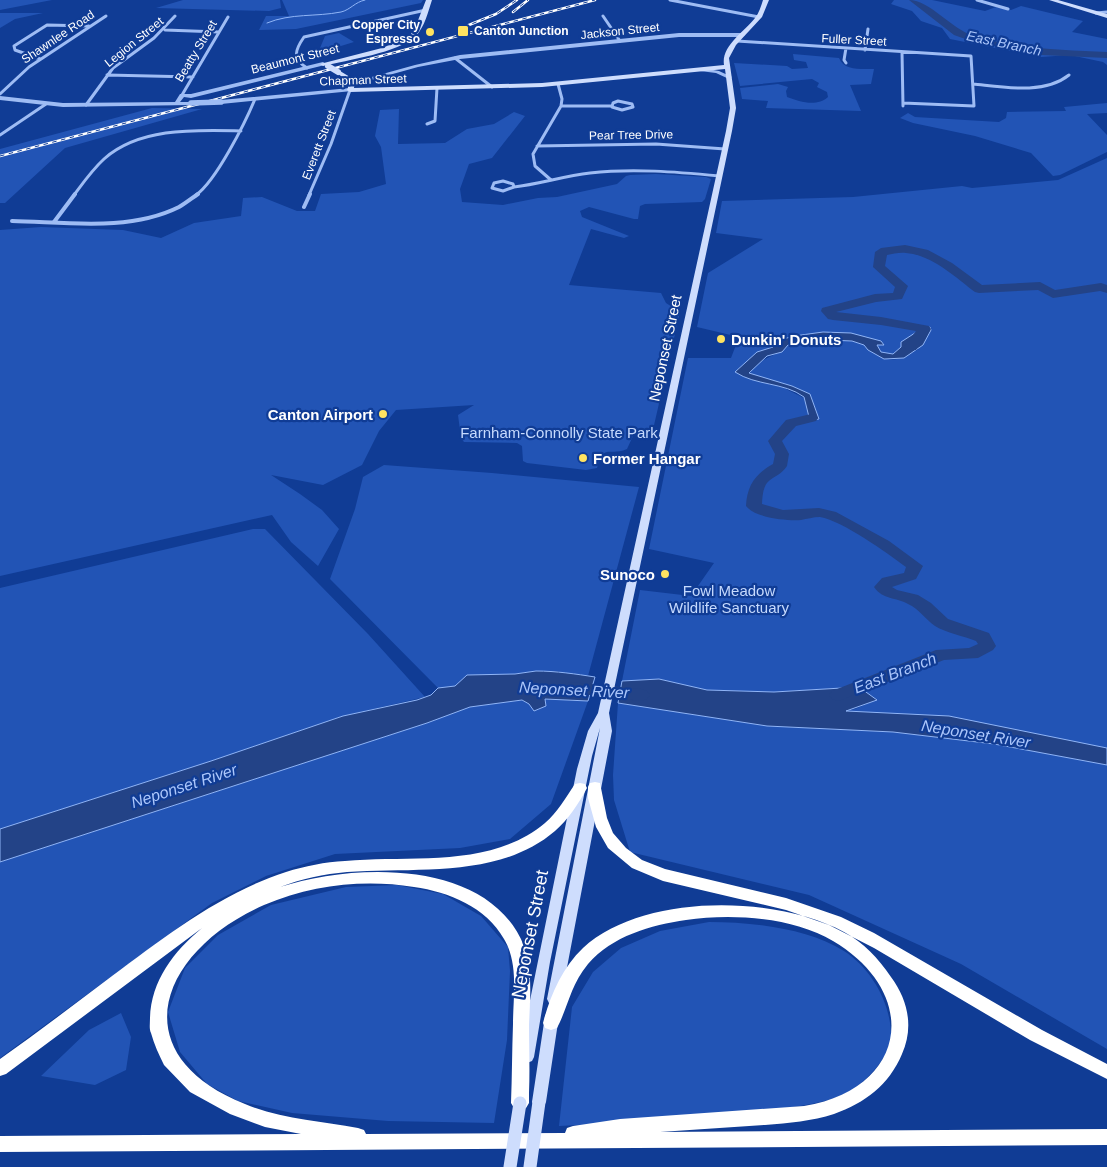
<svg xmlns="http://www.w3.org/2000/svg" width="1107" height="1167" font-family="Helvetica,sans-serif">
<style>
.green{fill:#2254b5;fill-rule:evenodd}
.water{fill:#234387;stroke:#90b5f7}
.lines{fill:none;stroke-linecap:round;stroke-linejoin:round}
.stream{stroke:#90b5f7;stroke-width:1}
.river{fill:#234387;fill-rule:evenodd}
.minor-far1{stroke:#9ebcf4;stroke-width:3}
.minor{stroke:#9ebcf4;stroke-width:4}
.tertiary{fill:#9ebcf4;fill-rule:evenodd}
.secondary{fill:#ceddfd;fill-rule:evenodd}
.motorway{fill:#fff;fill-rule:evenodd}
.rail-casing{stroke:#fff;stroke-width:2.5}
.rail{stroke:#103c95;stroke-width:1;stroke-dasharray:4.5;stroke-linecap:butt}
.tertiary-bridge{stroke:#9ebcf4;stroke-width:5.5}
.secondary-bridge-far1{stroke:#ceddfd;stroke-width:6}
.secondary-bridge{stroke:#ceddfd;stroke-width:13}
.poi-dot{fill:#ffe361;stroke:#103c95;stroke-width:2}
.labels{text-anchor:middle;dominant-baseline:central;stroke-width:4.5;stroke-linejoin:round;paint-order:stroke}
.far-poi-label{font-size:12px;font-weight:bold;fill:#fff;stroke:#103c95;text-anchor:end}
.far-street-label{font-size:12px;fill:#fff;stroke:#103c95}
.far-water-label{font-size:14px;font-style:italic;fill:#abc6fb;stroke:#103c95}
.poi-label{font-size:15px;font-weight:bold;fill:#fff;stroke:#103c95;text-anchor:start}
.street-label{font-size:15px;fill:#fff;stroke:#103c95}
.park-label{font-size:15px;fill:#c6dafe;stroke:#103c95}
.water-label{font-size:16px;font-style:italic;fill:#abc6fb;stroke:#103c95}
.near-street-label{font-size:18px;fill:#fff;stroke:#103c95}
</style>
<rect width="100%" height="100%" fill="#103c95"/>
<path class="green" d="M0 0H52L0 10Z
M183 0H280L281 8 269 11 156 8Z
M282 0H423L421 3 296 29 259 30 266 16H289Z
M894 0H932L985 11 996 7 1011 10 1021 6 1083 21 1072 32 1107 39V65L1103 62 1070 55 1041 57 950 39 942 28 921 21 912 11 891 4Z
M0 13H43L15 19 0 28Z
M339 33 354 42 318 53 325 36Z
M793 54 839 58C844 71 862 69 874 69L871 84 850 85 861 111 766 108 768 101 742 99 740 88 778 84 788 87 786 91 787 97C800 102 817 107 828 97L827 92 817 87 819 83 812 79 740 86 734 63 787 66 792 69 808 68 806 62 794 60Z
M1107 103V113L1087 114 1107 135V152L1060 175 1053 176 1031 153 975 136 913 123 900 118 908 113 915 117 999 122 1006 118 1007 112 1066 111 1064 107Z
M152 108 202 109 65 148 5 203H0V149Z
M399 109 398 144 445 143 467 129 494 124 514 112 525 116 492 158 469 164 460 189 462 202 503 205 538 198 557 197 617 184 626 176 630 175 656 174 706 177 711 179 705 199 702 202 645 204 640 206 638 219H634L589 207 580 211 582 217 629 236 624 238 591 229 569 285 661 293 666 303 680 312 652 434 633 436 627 449C609 457 604 442 597 468L586 470 527 463 523 461 522 446 517 443 464 442 461 438 458 415 474 405 396 410 379 431 362 465 323 485 271 475 300 494 322 510 339 529 318 566 291 542 272 515 0 576V230L41 227 123 230 161 238 194 223 241 216 243 198 262 197 297 211H315L321 194 359 192 386 184 381 147 375 136 380 110Z
M1107 158V757L825 715 855 709 876 700 859 687 774 692 707 690 659 679 622 681 640 590 691 596 714 563 649 549 688 358H731L739 337 697 327 708 273 763 239 716 233 722 201 853 197 962 186 972 188 1058 180ZM794 336 881 341 876 345 881 352 893 354 901 347 919 349C908 354 898 363 884 358 875 356 869 347 862 344 845 336 807 337 790 344 785 346 784 351 779 353 768 357 754 363 750 374L792 386 810 394 819 419 787 423 809 418 804 398 782 387 736 372 757 352 773 347 780 340Z
M384 465 492 473 639 487 588 676H577L557 671H536L515 674H491L455 686 438 688 330 579 355 509 363 477Z
M253 529H265L368 634 425 697 343 716 211 761 0 829V588Z
M544 699 588 701 551 804 510 839 460 848 335 854 266 876 212 903 0 1058V862L427 723 470 707 522 700 529 704Z
M618 703 767 726 893 732 994 744 1107 765V1049L961 964 809 895 630 852 614 800 613 775Z
M397 885 443 894 481 916 508 947 510 971 507 1040 494 1123 388 1121 292 1113 238 1101 207 1084 180 1052 168 1012 185 968 218 935 271 905 346 887Z
M709 922C751 922 807 928 844 951 872 969 892 1005 891 1038 890 1056 866 1082 850 1091 822 1106 790 1107 759 1111 692 1119 626 1123 559 1126L572 1007 593 972 621 948 660 931Z
M121 1013 131 1037 126 1070 95 1085 41 1076 89 1030Z"/>
<path class="water" d="M930 327 931 330 923 345 904 358 884 359 868 350 864 345 852 341 805 339 788 345 782 352 767 356 749 373 792 386 810 394 819 419 786 424 809 417 804 397C784 382 756 386 735 372L757 352 773 347 780 340 794 336 823 332 851 333 881 341 884 345H877L881 352 893 354 901 347V342L918 331Z
M536 671C556 671 576 674 595 677L588 701 545 699 546 706 534 711 529 704 522 700 470 707 427 723 0 862V829L211 761 343 716 417 700 431 695 438 688 455 686 467 675 515 674Z
M659 679 707 690 774 692 859 687 877 700 846 711 949 716 1107 748V765L994 744 893 732 767 726 618 703 622 681Z"/>
<g class="lines">
<path class="stream" d="M267 23C291 13 316 17 341 12 350 10 355 2 365 0"/>
<path class="river" d="M909 0C930 0 951 29 974 36 1017 49 1063 50 1107 52V58L1041 55 971 41 954 35Z
M905 245 928 250 952 263 982 285 1040 282 1055 290 1101 283 1107 285V293L1100 291 1053 298 1038 290 979 293 975 292C955 277 932 255 906 253 900 252 893 254 887 255L885 266 908 286 902 299 876 302 836 312 881 317 929 326 931 329 916 350H906L904 347 916 331 881 325 833 320 828 319 821 311 822 308 875 294 893 293 895 287 873 267 875 252 881 248Z
M811 414 816 415 818 418 816 421 796 426 782 441 789 454 787 466C775 483 763 473 762 504L783 510 819 508 836 512 889 541 923 566 916 579 892 587 897 590 918 595 931 603 948 619 989 633 996 646 993 650 978 658 944 660 844 699 838 701 832 699 829 695 832 691 936 650 969 648 978 644 976 641C964 636 946 633 935 626 925 619 919 609 908 604 896 597 883 600 874 587L882 578 904 573 906 567C887 553 843 521 820 517 813 517 807 519 801 520 787 521 755 518 746 506 747 486 755 474 773 464L775 454 768 441 786 420Z
M571 682 641 689 647 691 650 695 647 699 641 701 565 692 562 688 565 684Z"/>
<path class="minor-far1" d="M670 0 759 17
M977 0 1008 9
M1096 13 1107 12
M603 16 620 41
M165 30 219 32
M737 41 971 56 974 106 903 103
M846 48 844 60 846 63
M865 50 868 29
M902 52 903 106
M455 58 492 87
M40 59 15 50 14 46 47 25 89 26
M307 68C292 58 295 50 304 37L426 10
M107 75 193 77
M973 84C1003 87 1044 95 1069 75
M0 94 29 67 106 16
M182 95 228 17
M618 101 632 104 633 107 622 110 612 107 613 103Z
M86 105 113 68 154 38 175 16
M561 106H611
M427 124 435 121 437 88
M0 135 46 104
M537 146 656 144 725 149
M551 180 535 166 533 154 561 106 562 99 558 84
M503 181 513 184 514 187 503 191 492 188 494 183Z
M514 187C539 184 564 176 590 173 633 168 677 172 720 176
M74 195C83 183 92 170 104 159 140 127 196 130 241 131
M196 195C216 181 245 123 255 99
M309 195 331 144 350 90"/>
<path class="minor" d="M304 207 310 194
M12 221C65 222 129 232 179 207 186 203 192 198 198 194
M54 222 75 194"/>
<path class="tertiary" d="M679 33H742L745 35 742 37H679L460 59 418 67 353 85 350 83 415 65 460 55Z
M323 62 326 64 325 65 191 98 184 97 180 102H193L194 103 191 105 63 107 0 100V96L63 103 175 102 180 94H191Z
M702 68 719 71 732 77 729 79 716 73 700 71V69Z
M350 88 353 90 352 91 221 104 218 102 221 100Z"/>
<path class="secondary" d="M426 0H432C428 12 425 26 416 36 398 53 347 60 323 66L320 64 382 48 404 39 411 34 415 28Z
M763 0H769L762 17 736 45 729 58 736 108 732 131 609 713 612 731 561 999 559 1003 554 1004 549 1003 547 999 600 728 592 756 550 962 534 1057 532 1061 527 1063 522 1061 520 1057 525 1025 577 769 588 731 598 713 726 131 730 108 725 69 542 87 350 92 347 90 350 82 335 72 340 71 355 80 354 88 542 83 724 65C721 46 744 32 755 18 759 13 761 6 763 0Z
M1049 0H1058L1107 14V18Z
M552 1010 557 1012 559 1016 546 1102 544 1106 539 1108 534 1106 532 1102 545 1016 547 1012Z"/>
<path class="motorway" d="M595 782 600 783 607 818 613 833 626 848 642 860 665 869 786 898 841 917 874 933 1042 1030 1107 1064V1079L1030 1040 874 948 829 925 786 910 663 881 632 868 608 848 596 827 588 798V787L590 783Z
M580 783 585 784 587 788C579 803 568 820 555 831 499 879 416 867 347 872 324 874 301 879 280 887 353 863 489 858 524 946 533 971 530 999 529 1025 529 1048 530 1070 529 1093V1103L526 1108 520 1111 514 1108 511 1103C512 1077 512 1051 513 1024 513 997 519 964 504 939 486 907 449 892 414 887 363 879 312 885 264 905 161 950 119 1053 245 1104 280 1119 321 1121 358 1128L364 1130 366 1134 565 1133 567 1128 573 1126 620 1119 804 1106C907 1089 922 994 833 941 793 917 731 913 686 920 651 925 612 936 588 964 570 986 569 1005 557 1028L551 1030 545 1028 543 1023C550 996 562 968 583 948 643 893 775 895 844 932 864 943 878 958 891 977 908 1000 914 1027 902 1054 889 1085 865 1103 834 1114 812 1121 789 1123 765 1125 730 1127 695 1130 660 1132L1107 1129V1145L0 1152V1136L301 1134 265 1127 230 1114 190 1092 164 1065C159 1055 154 1044 151 1033 149 1029 150 1023 150 1018 151 981 174 951 202 928L6 1074 0 1076V1059C38 1032 75 1004 112 976 166 936 221 893 286 872 305 866 325 862 345 861 411 855 490 869 545 823 557 813 566 797 575 784Z"/>
<g class="rail-casing">
<path id="rail" d="M513 12 528 0
M464 27 496 14 517 0
M0 156 595 0"/>
</g>
<use href="#rail" class="rail"/>
<path class="tertiary-bridge" d="M191 103 221 102"/>
<path class="secondary-bridge-far1" d="M328 66 338 72"/>
<path class="secondary-bridge" d="M510 1167 520 1103
M530 1167 539 1102"/>
</g>
<g class="poi-dot">
<rect x="457" y="25" width="12" height="12" rx="2.5"/>
<circle cx="430" cy="32" r="5"/>
<circle cx="721" cy="339" r="5"/>
<circle cx="383" cy="414" r="5"/>
<circle cx="583" cy="458" r="5"/>
<circle cx="665" cy="574" r="5"/>
</g>
<g class="labels">
<g class="far-poi-label">
<text x="420" y="25">Copper City<tspan x="420" dy="14">Espresso</tspan></text>
<text x="474" y="31" text-anchor="start">Canton Junction</text>
</g>
<g class="far-street-label">
<text transform="translate(620 31) rotate(-6)">Jackson Street</text>
<text transform="translate(58 37) rotate(-34)">Shawnlee Road</text>
<text transform="translate(854 40) rotate(3)">Fuller Street</text>
<text transform="translate(134 42) rotate(-39)">Legion Street</text>
<text transform="translate(196 51) rotate(-59)">Beatty Street</text>
<text transform="translate(295 59) rotate(-14)">Beaumont Street</text>
<text transform="translate(363 80) rotate(-2)">Chapman Street</text>
<text transform="translate(631 135) rotate(-1)">Pear Tree Drive</text>
<text transform="translate(319 145) rotate(-69)">Everett Street</text>
</g>
<g class="far-water-label">
<text transform="translate(1004 43) rotate(12)">East Branch</text>
</g>
<g class="poi-label">
<text x="731" y="339">Dunkin' Donuts</text>
<text x="373" y="414" text-anchor="end">Canton Airport</text>
<text x="593" y="458">Former Hangar</text>
<text x="655" y="574" text-anchor="end">Sunoco</text>
</g>
<g class="street-label">
<text transform="translate(665 348) rotate(-78)">Neponset Street</text>
</g>
<g class="park-label">
<text x="559" y="432">Farnham-Connolly State Park</text>
<text x="729" y="590">Fowl Meadow<tspan x="729" dy="17">Wildlife Sanctuary</tspan></text>
</g>
<g class="water-label">
<text transform="translate(895 673) rotate(-21)">East Branch</text>
<text transform="translate(574 690) rotate(3)">Neponset River</text>
<text transform="translate(976 734) rotate(9)">Neponset River</text>
<text transform="translate(184 786) rotate(-18)">Neponset River</text>
</g>
<g class="near-street-label">
<text transform="translate(530 934) rotate(-79)">Neponset Street</text>
</g>
</g>
</svg>
